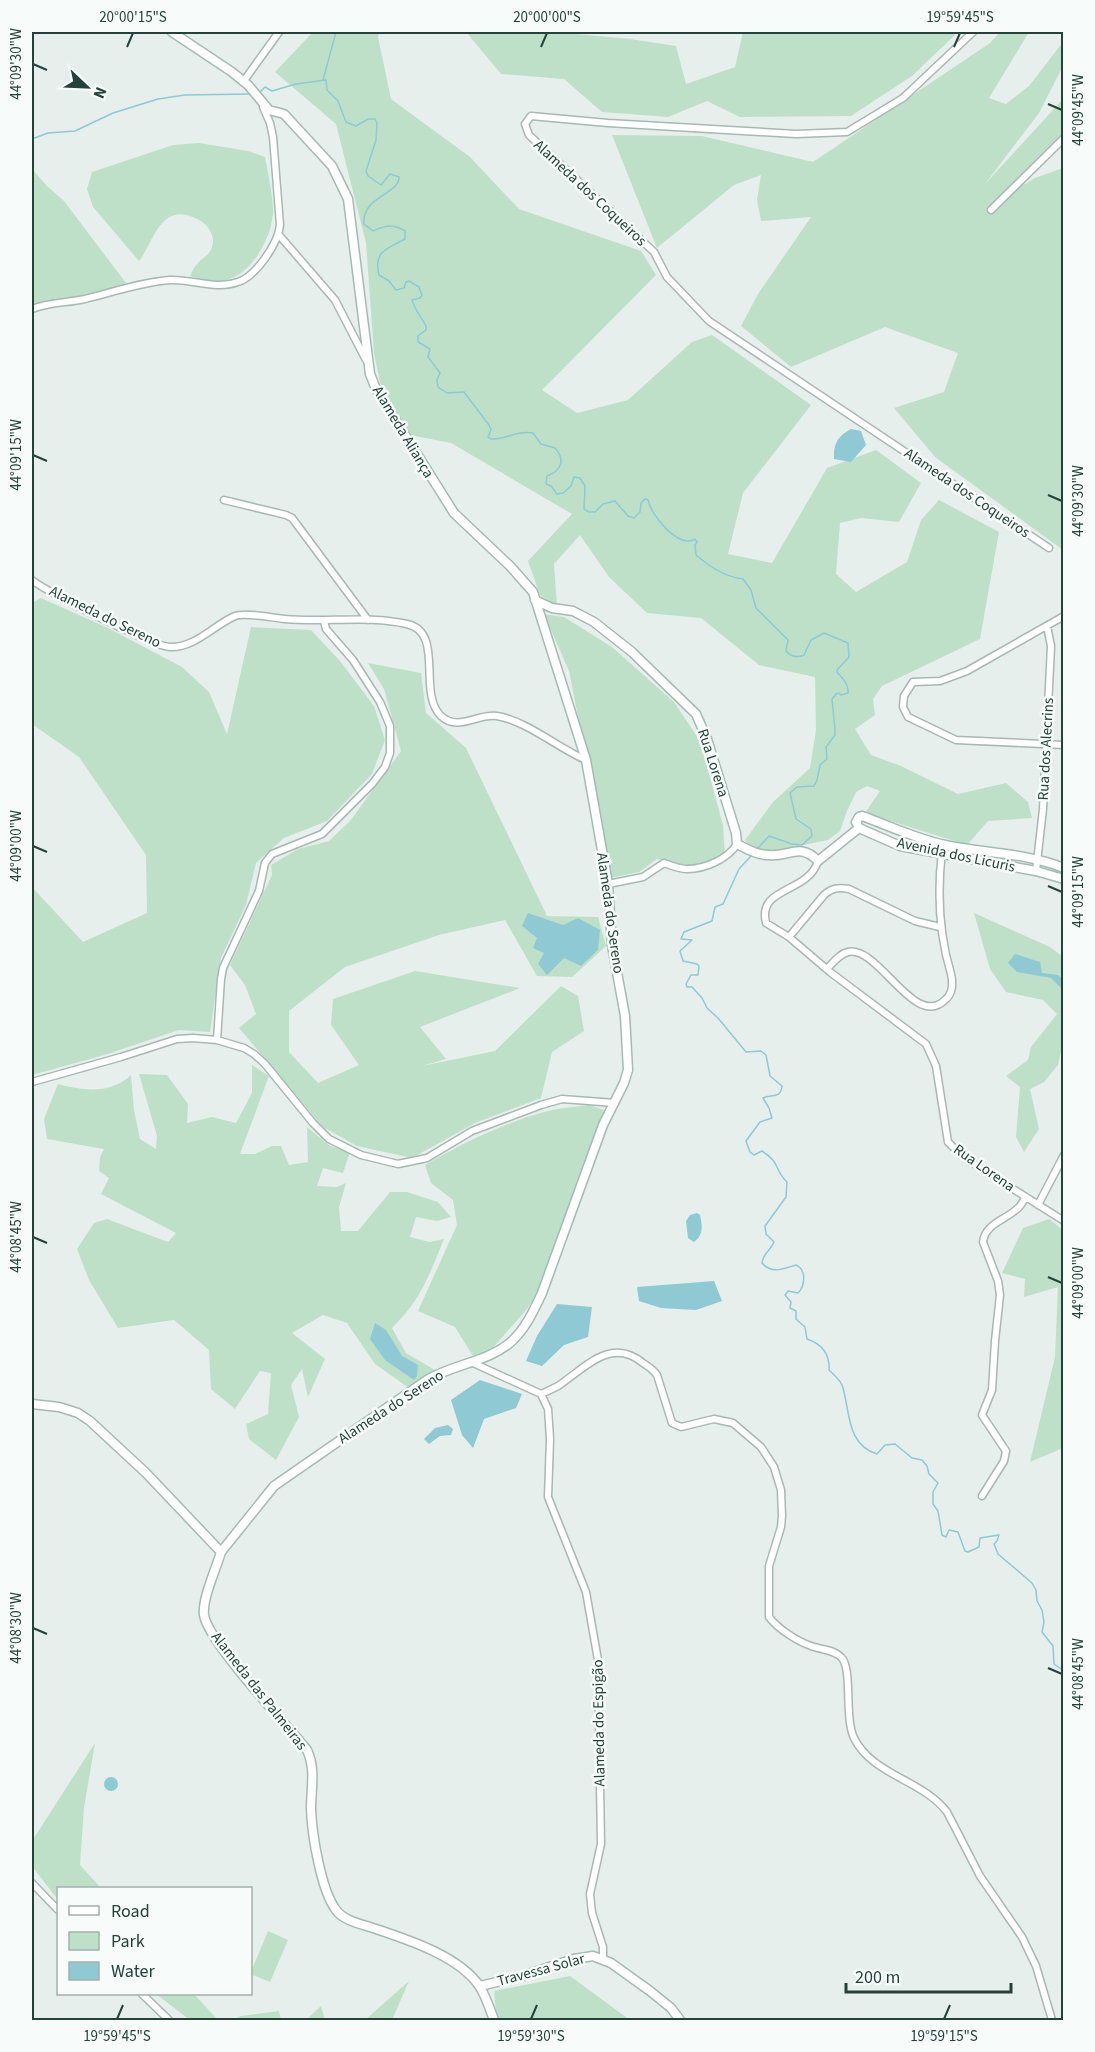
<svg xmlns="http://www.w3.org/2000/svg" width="1095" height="2052" font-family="'Source Sans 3',sans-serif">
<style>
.green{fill:#bfe0c8}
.water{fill:#8ec9d4}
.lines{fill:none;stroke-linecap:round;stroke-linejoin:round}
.stream{stroke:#8ec9d4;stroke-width:1.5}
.street-casing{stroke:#a8b8b2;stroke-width:9}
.secondary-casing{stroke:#a4bbb3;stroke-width:11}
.street{stroke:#fff;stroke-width:6}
.secondary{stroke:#fff;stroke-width:8}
.ticks{fill:none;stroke:#24423a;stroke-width:2}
.labels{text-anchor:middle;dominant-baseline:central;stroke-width:5;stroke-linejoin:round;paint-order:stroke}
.street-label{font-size:15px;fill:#24423a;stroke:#f7fbf9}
.neatline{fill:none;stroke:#24423a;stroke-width:2}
.ticks-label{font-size:15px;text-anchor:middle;fill:#24423a}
</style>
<rect width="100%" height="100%" fill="#e6efeb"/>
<path class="green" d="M313 32H379L378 37 391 99 470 157 519 209 641 251 656 275 542 390 577 413 628 400 692 342 712 335 811 405 743 493 728 554 772 563 827 468 876 450 921 483 899 522 861 518 840 523 836 574 856 592 907 562 921 520 939 500 999 532 980 639 882 686 873 699 875 715 855 729 871 755 901 766 958 794 1006 783 1028 802 1032 818 988 821 967 845 865 813 880 791 867 786 856 792 847 811 840 831 828 840 755 855 745 840 773 802 810 768 816 730 815 677 759 665 701 618 647 613 609 577 580 535 554 564 557 606 540 595 528 561 572 514 451 443 410 435 384 401 374 353 366 243 336 124 275 72Z
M466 32H554L630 39 676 46 686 84 735 67 743 32H958L912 76 851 116 740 117 707 101 668 117 602 112 564 79 501 74Z
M1000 32H1029L989 98 1006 104 1029 86 1063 42V66L1039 113 985 184 1063 99V134L1001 198 1035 178 1063 168V550L935 457 894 408 944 392 958 353 885 327 791 367 741 326 758 294 811 217 761 221 757 200 761 175 734 185 657 248 612 135 702 136 813 162 990 43Z
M199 143 248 151 265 157C268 173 272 191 273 208 274 235 252 276 223 281 213 282 200 279 190 276 192 272 194 267 197 264 202 258 210 255 212 247 215 239 211 231 206 225 202 221 196 218 190 216 159 206 153 244 139 261L93 207 87 189 92 172 173 145Z
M32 169 47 186 64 201 126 283 107 290 32 307Z
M41 598 108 628 182 667 209 692 227 734 251 627 311 630 340 661 374 706 385 740 372 774 327 821 284 838 256 863 246 905 221 958 210 1032 179 1030 108 1054 32 1075V887L83 942 147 913 146 855 79 757 32 724V603Z
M544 614 564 617 612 647 674 702 700 741 723 825 725 856 691 866 657 859 639 872 610 878 569 671Z
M368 663 421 673 426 713 466 748 547 916 598 917 606 946 572 977 537 976 505 920 439 935 345 967 289 1011V1052L318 1083 359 1065 331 1025 333 999 415 971 520 988 420 1027 446 1059 422 1066 495 1051 561 986 578 996 584 1031 552 1052 541 1098 475 1123 412 1158 357 1146 323 1127 239 1028 256 1014 245 985 230 965 272 875 271 865 298 849 329 841 350 821 401 751 384 689Z
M974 913 1050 947 1063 957 1064 1036 1058 1065 1044 1082 1030 1089 1039 1129 1024 1152 1016 1137 1020 1087 1006 1076 1028 1060 1031 1047 1057 1014 1043 1000 1006 992 990 969Z
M252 1065 269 1076 240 1154H255L272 1146H281L289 1165 308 1162 307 1127 330 1146 350 1152 343 1173 323 1168 317 1186 337 1187 346 1183 339 1207 341 1231H358L390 1192H407L438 1202 451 1217 437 1221 416 1217 410 1237 430 1242 444 1239C429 1275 421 1300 392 1328L406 1353 435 1370 409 1388 375 1364 347 1323 323 1315 292 1333 325 1359 308 1397 302 1369 291 1385 299 1417 276 1460 249 1439 246 1424 268 1414 271 1373 260 1371 235 1409 211 1389 209 1350 174 1320 118 1328 89 1280 77 1249 94 1223 107 1219 168 1242 176 1233 101 1194 109 1178 99 1171 100 1157 104 1149 47 1139 44 1119 58 1084C83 1091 111 1094 131 1075L134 1110 140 1139 156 1149 157 1136 139 1074 167 1075 188 1104 187 1123 212 1117 236 1123 252 1093Z
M589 1105 604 1110 579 1175 543 1284 527 1309 491 1350 473 1356 455 1327 418 1311 457 1225 453 1200 431 1183 425 1165C463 1143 501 1124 544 1112 558 1108 574 1107 589 1105Z
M1049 1219 1063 1230V1448L1030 1462 1055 1357 1058 1287 1024 1297 1025 1279 1002 1273 1023 1228Z
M95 1743 84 1808 80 1865 101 1888H58V1900L32 1866V1841Z
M268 1931 288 1940 270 1982 250 1974Z
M570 1976 630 2020H497L494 1991Z
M409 1981 392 2020H365Z
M156 1994H194L218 2020H190Z
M321 2006 325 2020H306Z
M279 2011 281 2020H231L241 2016Z"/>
<path class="water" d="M851 429 861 431 866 445 851 462 834 459C833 444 838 436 851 429Z
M528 913 563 925 578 918 600 930 598 950 581 966 564 958 547 975 538 964 544 953 533 948 537 938 522 926Z
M1015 954 1040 962 1042 973 1058 975 1063 979V990L1051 978 1017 972 1008 963Z
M697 1213 700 1215C702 1225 704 1235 694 1242L688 1238 686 1221 690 1215Z
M714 1281 722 1301 696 1310 661 1308 639 1301 637 1287Z
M557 1304 592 1307 588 1337 564 1345 542 1366 526 1361 537 1336Z
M375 1323 386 1330 402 1356 418 1365 417 1376 414 1380 385 1360 370 1339Z
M480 1380 522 1394 516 1408 484 1419 473 1448 462 1435 451 1400Z
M448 1425 453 1429 451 1435 440 1436 429 1444 424 1439 435 1428Z
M104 1784a7 7 0 1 1 14 0a7 7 0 1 1-14 0Z"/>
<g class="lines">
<path class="stream" d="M323 80 336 32
M260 92 265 87 272 91 296 84 326 80 327 90 338 101 346 122 356 126 368 119H375L377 123 376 140 366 171 368 176 381 185 390 174 399 177C400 194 361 197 364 224L373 231C385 226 392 223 405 231V239C388 249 373 250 379 275L389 281 396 290 404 288 406 282 409 281 419 287 422 295 420 298 412 300C415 310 421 317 426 326V330L418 336V342L430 349 428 357 440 373 437 380 438 387 447 393 464 392 489 425 491 430 488 437 491 439C506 440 516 430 533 433L541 444 555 448C566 460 561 471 547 476L546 484 551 486 557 494 563 493 571 486 574 477 580 478 585 486 584 509 589 512H595L603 504 615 501 628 516 634 518 640 512 641 503 645 499 648 500C651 515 678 549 695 539L697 542 695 545 696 555C710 567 725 577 743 579L751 590 756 608 788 640 786 651C791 657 797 658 804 655L811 640 824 633 848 643 849 657 837 670V672C842 678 849 684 848 693L841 695 839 693 836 694 832 699 835 730V735L826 747 827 759 820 765 817 780 814 786 797 787 790 793 796 819 811 829 812 836 802 845 792 844 769 836 757 849
M32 139 48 133 75 131 113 113 158 99 185 95 250 94
M752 855 739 869 723 904 715 907 712 921 684 932 681 939 692 940 680 951 683 961 697 964 699 966 698 975H691L686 984 687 987H692L702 998 707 1008 718 1018 746 1052 761 1051 766 1055 770 1076 782 1086C781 1099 771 1094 763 1098L769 1108 772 1118 760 1122 746 1141 750 1152 754 1155 762 1151C781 1163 774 1170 787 1182L786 1197 765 1226 766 1234 774 1242C771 1250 763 1253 762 1263 772 1275 785 1268 796 1265 807 1270 805 1286 798 1293L788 1291 785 1295 791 1302 790 1308 796 1311V1319L805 1327 807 1339C822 1344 830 1354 829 1370 834 1375 842 1381 843 1388 850 1413 847 1445 877 1454L885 1445 895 1444 912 1458 922 1460 927 1466 929 1474 938 1483 933 1492V1504L938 1511 942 1535 946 1537 949 1530 958 1532 965 1551 968 1552 979 1547 980 1538 999 1535 997 1541 994 1544 998 1554 1032 1583 1036 1590 1037 1601 1042 1610 1044 1622 1042 1632 1053 1646 1054 1664 1064 1671"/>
<g class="street-casing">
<path id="street" d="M973 32 903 98 847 132 796 134 608 123 531 116 525 124 529 135 654 252 667 277 709 321 1049 548
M243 82 279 32
M991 210 1064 138
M279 235 335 300 366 360
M32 309C49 302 67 303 85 299 113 292 142 282 170 280 193 279 216 290 238 282 256 276 278 244 280 225L273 137 270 123 263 107
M224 500 286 515 292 518 368 620
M32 580C47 592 154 647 170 647 195 648 214 625 235 616 245 612 273 618 285 619 326 623 367 615 407 624 445 632 417 693 441 716 458 732 478 713 497 716 527 721 558 748 586 760
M1064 616 967 671 940 681 913 682 904 696 903 707 908 717 956 740 1064 745
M818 861C808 894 757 886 766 923L789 937 830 972 926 1044 936 1066 948 1142 960 1154 980 1168 1064 1221
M1036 871 1043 809 1051 646 1047 626
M608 884 643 877 664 863C672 866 679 869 687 869 705 869 728 859 737 844
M789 937 824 895C832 888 838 887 849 889L915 921 940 927
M827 969C833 963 839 954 848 952 879 945 915 1032 946 999 953 993 953 982 951 974 939 934 937 893 942 851
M217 1040 221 979 223 968 259 891 265 863 272 854 322 834 372 784 385 767 390 753V726L380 702 353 660 326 629 324 621
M32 1082 121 1057 177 1039 193 1038 217 1040 244 1048 254 1054 265 1064 313 1123 329 1139 361 1155 398 1164 427 1158 472 1131 541 1105 562 1099 615 1103
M1038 1205 1064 1155
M471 1362 541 1394 548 1409 550 1439 548 1497 586 1592 598 1660 601 1844 590 1894 592 1913 603 1947V1959
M541 1394C546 1392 552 1389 558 1386 584 1369 610 1336 643 1363 649 1367 653 1369 657 1375L672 1423 681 1427 714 1419 733 1423 761 1447 774 1467 781 1490 782 1516 781 1527 769 1566V1617C778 1629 797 1641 811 1646 821 1650 833 1649 841 1657 853 1668 844 1717 854 1738 872 1775 923 1780 947 1812L980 1876 1022 1937 1036 1966 1052 2020
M982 1496 1004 1461 1006 1451 982 1415 992 1390 995 1341 1000 1295 998 1281 983 1242C985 1224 1005 1220 1017 1209 1021 1206 1023 1201 1026 1197
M32 1883 58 1910
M142 1994 169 2020"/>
</g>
<g class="secondary-casing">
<path id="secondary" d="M172 32 232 72 248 85 269 110 284 114 332 166 348 199 370 374 376 389 454 513 510 566 533 592 586 760 608 884 612 945 625 1016 628 1070 624 1083 603 1125 542 1293C534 1310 526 1328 512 1341 489 1362 453 1364 427 1380L274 1486 221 1552
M535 600 552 608 573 611 594 622 632 652 696 714 707 739 736 833 737 844C747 849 757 855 769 855 789 857 800 842 818 861L859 828
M1064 868C1027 853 984 853 945 845 916 839 890 826 862 816L859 817 856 822 859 828 900 846 1036 871 1064 879
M32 1404 59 1407 78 1413 90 1421 146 1473 221 1552C216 1569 202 1599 204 1615 208 1642 287 1725 307 1750 316 1769 311 1789 311 1809 312 1835 321 1890 336 1910 344 1921 361 1924 373 1928 406 1939 460 1956 480 1987 486 1997 490 2009 494 2020
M480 1986 522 1976 574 1959 593 1956 611 1963 650 1991 671 2008 680 2020"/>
</g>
<use href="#street" class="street"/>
<use href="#secondary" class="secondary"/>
</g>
<path class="ticks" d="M127 47 133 33M541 47 547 33M954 47 960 33M33 64 47 70M1048 104 1062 110M33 455 47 461M1048 495 1062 501M33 846 47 852M1048 886 1062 892M33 1237 47 1243M1048 1277 1062 1283M33 1628 47 1634M1048 1668 1062 1674M117 2019 123 2005M531 2019 537 2005M944 2019 950 2005"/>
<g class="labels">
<g class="street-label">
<text transform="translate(590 193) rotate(43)">Alameda dos Coqueiros</text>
<text transform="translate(403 432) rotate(59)">Alameda Aliança</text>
<text transform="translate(967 493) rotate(34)">Alameda dos Coqueiros</text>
<text transform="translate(105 617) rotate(26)">Alameda do Sereno</text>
<text transform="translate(1046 749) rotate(-87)">Rua dos Alecrins</text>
<text transform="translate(713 763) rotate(72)">Rua Lorena</text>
<text transform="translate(956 855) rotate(12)">Avenida dos Licuris</text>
<text transform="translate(610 913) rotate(82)">Alameda do Sereno</text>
<text transform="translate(984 1168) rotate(35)">Rua Lorena</text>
<text transform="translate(391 1407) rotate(-33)">Alameda do Sereno</text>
<text transform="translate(259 1691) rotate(52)">Alameda das Palmeiras</text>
<text transform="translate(599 1723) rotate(-91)">Alameda do Espigão</text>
<text transform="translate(541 1970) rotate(-15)">Travessa Solar</text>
</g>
</g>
<rect width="1095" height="2052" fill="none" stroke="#f7fbf9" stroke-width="66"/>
<rect x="57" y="1887" width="195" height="108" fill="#f7fbf9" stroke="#a3b1ad" stroke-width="1.5"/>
<rect x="69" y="1906" width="30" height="9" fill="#ffffff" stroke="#a3b1ad" stroke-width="1.5"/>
<text x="111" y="1917" font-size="18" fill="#24423a">Road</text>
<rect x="69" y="1932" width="30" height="18" fill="#bfe0c8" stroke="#a3b1ad" stroke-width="1.5"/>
<text x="111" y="1947" font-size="18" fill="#24423a">Park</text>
<rect x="69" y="1962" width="30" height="18" fill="#8ec9d4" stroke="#a3b1ad" stroke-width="1.5"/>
<text x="111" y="1977" font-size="18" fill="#24423a">Water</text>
<g transform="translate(87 87) rotate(113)" stroke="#f7fbf9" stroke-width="4.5" paint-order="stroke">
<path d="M0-4.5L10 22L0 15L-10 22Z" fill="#24423a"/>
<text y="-9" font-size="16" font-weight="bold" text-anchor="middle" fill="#24423a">N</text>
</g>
<path d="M846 1983v9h165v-9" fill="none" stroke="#24423a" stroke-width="3"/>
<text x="855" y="1983" font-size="18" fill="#24423a" stroke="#f7fbf9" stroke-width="4.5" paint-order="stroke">200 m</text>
<rect x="33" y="33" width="1029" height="1986" class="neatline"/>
<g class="ticks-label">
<text x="133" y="22">20°00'15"S</text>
<text x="547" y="22">20°00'00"S</text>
<text x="960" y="22">19°59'45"S</text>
<text transform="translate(16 64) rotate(-90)" y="5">44°09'30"W</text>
<text transform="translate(1078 110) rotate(-90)" y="5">44°09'45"W</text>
<text transform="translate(16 455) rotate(-90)" y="5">44°09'15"W</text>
<text transform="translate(1078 501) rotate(-90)" y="5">44°09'30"W</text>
<text transform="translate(16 846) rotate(-90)" y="5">44°09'00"W</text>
<text transform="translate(1078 892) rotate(-90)" y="5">44°09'15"W</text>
<text transform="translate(16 1237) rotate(-90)" y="5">44°08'45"W</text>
<text transform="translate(1078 1283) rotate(-90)" y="5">44°09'00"W</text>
<text transform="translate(16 1628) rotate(-90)" y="5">44°08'30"W</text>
<text transform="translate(1078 1674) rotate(-90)" y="5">44°08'45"W</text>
<text x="117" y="2041">19°59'45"S</text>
<text x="531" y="2041">19°59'30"S</text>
<text x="944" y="2041">19°59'15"S</text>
</g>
</svg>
